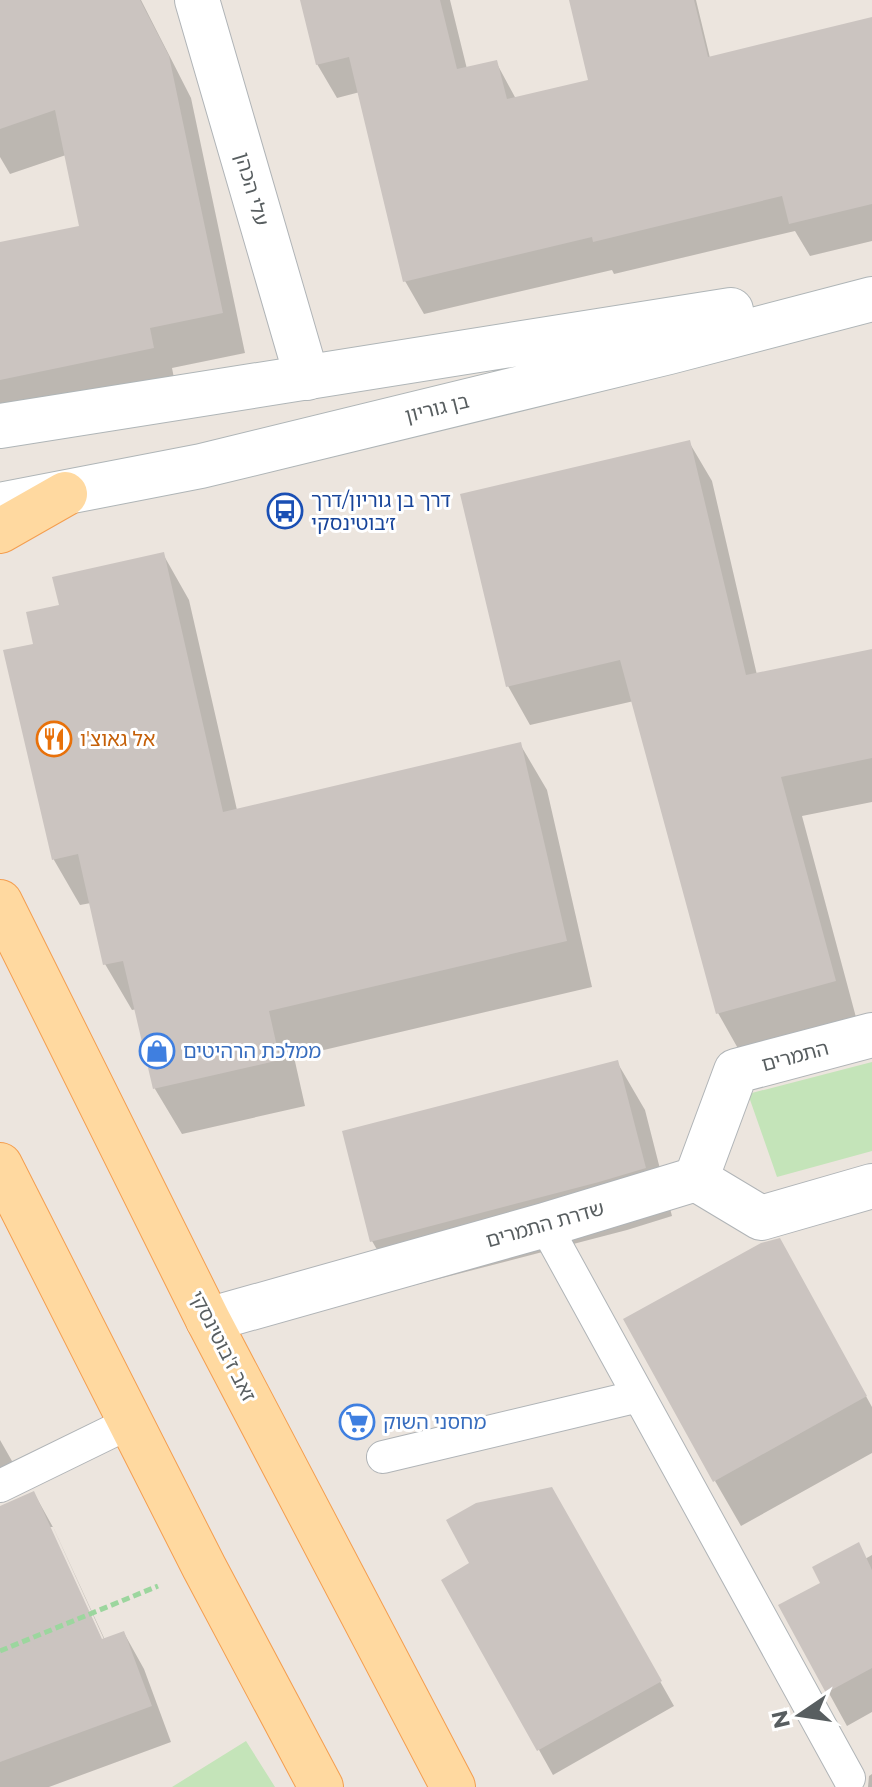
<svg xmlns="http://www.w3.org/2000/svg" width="872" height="1787" font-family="Montserrat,'Noto Sans Hebrew',sans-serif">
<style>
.green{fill:#c4e4b9}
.shadow{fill:#0003;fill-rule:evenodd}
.building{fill:#cbc4c0}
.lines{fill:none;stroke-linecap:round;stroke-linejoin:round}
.lane-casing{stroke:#b0b4b7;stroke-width:34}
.street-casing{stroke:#b0b4b7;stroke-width:46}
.secondary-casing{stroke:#afb5b7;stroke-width:46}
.primary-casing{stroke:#f49e4f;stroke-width:46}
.path{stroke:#9cd69e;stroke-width:5;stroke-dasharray:8 4;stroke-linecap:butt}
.lane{stroke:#fff;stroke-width:32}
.street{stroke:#fff;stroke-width:44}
.secondary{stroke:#fff;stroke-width:44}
.primary{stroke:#ffd9a0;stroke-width:44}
.labels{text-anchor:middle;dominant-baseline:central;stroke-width:6;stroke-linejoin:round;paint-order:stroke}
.street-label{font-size:20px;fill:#585e60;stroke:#fff}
.transit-label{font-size:20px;fill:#164399;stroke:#fff;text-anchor:start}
.food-label{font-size:20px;fill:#c56008;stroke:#fff;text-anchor:start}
.shop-label{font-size:20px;fill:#366cbe;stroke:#fff;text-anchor:start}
</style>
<rect width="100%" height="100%" fill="#ece5de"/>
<path class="green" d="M872 1062V1151L777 1177 748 1094Z
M246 1741 275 1787H172Z"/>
<path class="shadow" d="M0 0H141L191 98 245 353 172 368 176 388 0 425V306L82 228 66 155 10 174 0 157Z
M302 0H450L467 69 496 62 516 99 590 81 571 0H696L710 58 872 19V241L810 256 795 231 614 274 612 270 424 314 405 281 360 92 337 98 317 64Z
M689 442 712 481 757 675 872 651V802L802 816 857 1021 740 1052 718 1013 634 701 530 725 508 686Z
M163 554 189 600 237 810 520 744 547 790 592 987 294 1057 305 1106 182 1134 155 1089 137 1009 132 1010 105 964 91 903 80 905 54 860 35 645 61 606Z
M617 1062 645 1110 672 1216 627 1230 400 1289 372 1241Z
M805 1286 872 1407V1453L741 1526 715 1481Z
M0 1440 16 1468 0 1478Z
M551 1489 674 1706 553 1775 444 1580 472 1564Z
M34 1493 54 1529 105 1640 124 1633 144 1669 171 1742 49 1787H0V1508ZM49 1527H53L108 1648 104 1649Z
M872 1555V1712L847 1726 781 1606Z
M872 1774V1787H868L869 1776Z"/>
<path class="building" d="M0 0H140L169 56 223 313 150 328 154 348 0 380V242L79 226 55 110 0 129Z
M300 0H440L457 69 497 60 507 99 588 80 569 0H694L708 57 872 17V204L789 224 782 196 593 242 592 237 403 282 349 57 316 65Z
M690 440 746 675 872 649V758L781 777 836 981 716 1014 620 660 506 687 460 494Z
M164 552 223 812 521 742 567 941 269 1011 280 1060 153 1089 123 961 103 965 78 854 52 860 3 650 33 644 26 612 59 605 52 577Z
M618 1060 646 1168 599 1182 370 1242 342 1131Z
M780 1238 867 1396 713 1482 623 1319 761 1243Z
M552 1487 662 1681 537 1751 441 1580 469 1563 446 1520 476 1503Z
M34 1491 102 1639 124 1631 152 1706 0 1762V1506Z
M859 1542 872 1570V1668L826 1693 778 1605 820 1583 812 1567Z"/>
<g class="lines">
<g class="lane-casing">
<path id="lane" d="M545 1225 849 1778
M383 1457 639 1396
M0 1486 131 1422"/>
</g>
<g class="street-casing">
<path id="street" d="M197 0 307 378
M696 1179 736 1071 872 1035
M208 1320 545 1225 696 1179 761 1218 872 1186"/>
</g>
<g class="secondary-casing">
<path id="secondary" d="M0 426 731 310
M0 505 201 466 669 352 872 299"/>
</g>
<g class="primary-casing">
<path id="primary" d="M0 531 65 494
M0 902 208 1320 453 1787
M0 1165 204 1567 321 1787"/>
</g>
<path class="path" d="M0 1651 158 1586"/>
<use href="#lane" class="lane"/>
<use href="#street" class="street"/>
<use href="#secondary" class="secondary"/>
<use href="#primary" class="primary"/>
</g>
<defs>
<g id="bus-ring" transform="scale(1.8)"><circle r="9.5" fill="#fff" stroke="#1a4fb4" stroke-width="1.5"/><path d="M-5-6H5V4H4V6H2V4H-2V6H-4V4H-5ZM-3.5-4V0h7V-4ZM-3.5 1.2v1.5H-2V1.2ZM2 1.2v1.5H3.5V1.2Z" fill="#1a4fb4"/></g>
<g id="restaurant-ring" transform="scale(1.8)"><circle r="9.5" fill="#fff" stroke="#e8710a" stroke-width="1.5"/><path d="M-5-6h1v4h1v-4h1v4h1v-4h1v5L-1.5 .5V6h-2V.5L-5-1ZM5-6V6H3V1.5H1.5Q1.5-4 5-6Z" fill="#e8710a"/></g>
<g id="shop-ring" transform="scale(1.8)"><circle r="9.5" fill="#fff" stroke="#3f7fe0" stroke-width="1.5"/><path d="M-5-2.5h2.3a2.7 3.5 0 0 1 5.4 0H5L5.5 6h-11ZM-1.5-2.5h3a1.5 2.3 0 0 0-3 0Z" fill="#3f7fe0"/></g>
<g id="supermarket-ring" transform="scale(1.8)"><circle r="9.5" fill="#fff" stroke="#3f7fe0" stroke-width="1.5"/><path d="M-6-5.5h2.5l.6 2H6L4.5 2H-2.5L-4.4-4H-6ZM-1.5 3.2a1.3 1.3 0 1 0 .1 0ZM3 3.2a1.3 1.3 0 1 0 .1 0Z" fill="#3f7fe0"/></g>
</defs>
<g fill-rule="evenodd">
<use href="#bus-ring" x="285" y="511"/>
<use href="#restaurant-ring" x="54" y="739"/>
<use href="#shop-ring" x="157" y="1051"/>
<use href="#supermarket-ring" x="357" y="1422"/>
</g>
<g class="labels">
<g class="street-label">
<text transform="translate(252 189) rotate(74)">עלי הכהן</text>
<text transform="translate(437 408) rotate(-14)">בן גוריון</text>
<text transform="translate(795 1056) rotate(-15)">התמרים</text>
<text transform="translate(545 1224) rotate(-16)">שדרת התמרים</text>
<text transform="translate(223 1346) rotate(63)">זאב ז'בוטינסקי</text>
</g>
<g class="transit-label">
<text x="311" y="500">דרך בן גוריון/דרך<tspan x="311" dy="23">ז׳בוטינסקי</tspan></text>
</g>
<g class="food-label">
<text x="80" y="739">אל גאוצ'ו</text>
</g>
<g class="shop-label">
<text x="183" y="1051">ממלכת הרהיטים</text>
<text x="383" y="1422">מחסני השוק</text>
</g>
</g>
<g transform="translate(800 1715) rotate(257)" stroke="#ffffff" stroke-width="6" paint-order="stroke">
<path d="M0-6L14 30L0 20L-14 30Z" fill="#585e60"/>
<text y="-12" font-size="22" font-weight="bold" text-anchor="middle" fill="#585e60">N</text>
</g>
</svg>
